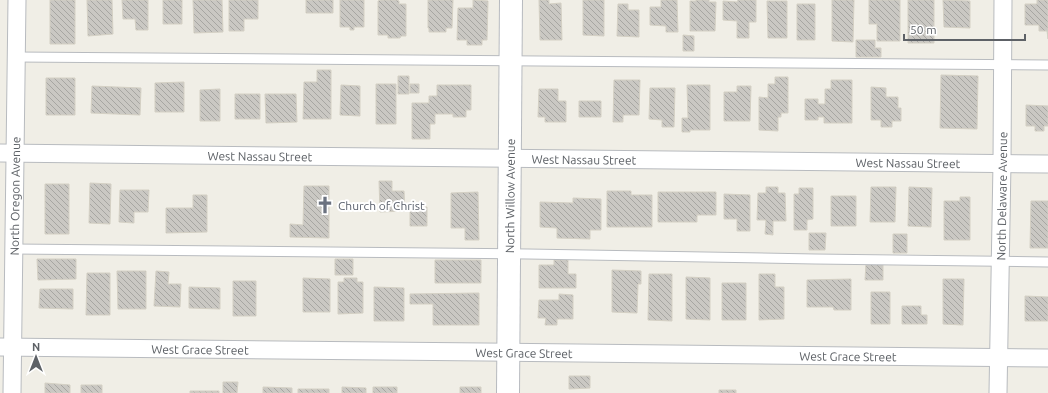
<svg xmlns="http://www.w3.org/2000/svg" width="1048" height="393" font-family="Ubuntu,sans-serif">
<style>
.building{fill:url(#building-back-hatch);stroke:#d4d0c4}
.lines{fill:none;stroke-linecap:round;stroke-linejoin:round}
.lane-casing{stroke:#b8bbbf;stroke-width:11}
.street-casing{stroke:#b8bbbf;stroke-width:19}
.secondary-casing{stroke:#b7babf;stroke-width:24}
.lane{stroke:#fff;stroke-width:9}
.street{stroke:#fff;stroke-width:17}
.secondary{stroke:#fff;stroke-width:22}
.labels{text-anchor:middle;dominant-baseline:central;stroke-width:4;stroke-linejoin:round;paint-order:stroke}
.street-label{font-size:12px;fill:#5d6166;stroke:#fff}
.worship-label{font-size:12px;fill:#5b616d;stroke:#fff;text-anchor:start}
</style>
<defs>
<pattern id="building-back-hatch" width="6" height="6" patternUnits="userSpaceOnUse"><rect width="6" height="6" fill="#cac8c3"/><path d="M-1 5l2 2M0 0l6 6M5-1l2 2" fill="none" stroke="#a7a6a2"/></pattern>
</defs>
<rect width="100%" height="100%" fill="#f0eee6"/>
<path class="building" d="M50 0H75V44H50Z
M87 0H112L113 34 88 36Z
M122 0H148V30H136L135 19H123Z
M163 0H182V24H163Z
M193 0H222L223 32 194 33Z
M229 0H258V19H244V31H229Z
M306 0H333V13H306Z
M340 0H364V27H354V30H350V27H340Z
M381 0H397L399 1V4H406V36H401L400 38H388V35H378V1Z
M428 0H453L452 28H446V32H429V28H428Z
M473 0 488 1 487 40H482V45H467V40H457L458 8H473Z
M539 0H549V4L561 3 562 40H540Z
M583 0H604V36L583 35Z
M661 0H677L678 32H666V26L650 25V7H661Z
M696 0H709V2H716L715 31H690V1H696Z
M738 0H756V22H749V38H737V21L723 20V1L737 2Z
M832 0H854L853 42 832 41Z
M869 0H900V41H877V24H869Z
M908 0H934V43H908Z
M943 0 970 1V28L944 27Z
M1037 0H1048V39L1047 31H1039V25H1025V4H1037Z
M767 1H787V38H768Z
M618 4H628V10H639V37L617 36Z
M797 4H815V40H797Z
M683 35 694 36V51H683Z
M856 40H875V48H881V57H856Z
M317 70H331V119H303L304 82H317Z
M941 75 978 76 977 129 940 128Z
M398 76H409V94H398Z
M775 77H788V113H781V117H778V131L759 130V97L768 98V84H775Z
M46 78H75V115H46Z
M614 80H640L639 115H623V122H613Z
M831 80H852V123H824V117H818V120H805V99H818V104H825V89H831Z
M184 82V112H155V83Z
M376 84H396V124H376Z
M410 84H419V93H410Z
M341 85 360 86V116L340 115Z
M437 85H471V110H466V117H453V114H435V124H430V139H412V103H429V96H437Z
M687 85H710V130H690V132H682V118H688Z
M92 86 141 88 140 115 91 113Z
M737 86H751L750 121H724V92H737Z
M871 87 886 88V97H898V108H901V121H892V127H881V120H871Z
M650 88H675L674 127H662V120L649 119Z
M220 89V121H200V90Z
M539 89H558V101H566V122H545V117H538Z
M235 94H260V119H235Z
M265 94H296L297 122 266 123Z
M579 101H601V117H579Z
M1026 105 1048 106V126H1044V131H1035V126H1026Z
M379 181H392V191H404L405 211 380 212Z
M90 183 111 184 110 224 89 223Z
M45 184H69V234H45Z
M304 186H329V238L290 237V224L303 225Z
M766 187H778V193H785L786 221H773V235L765 234 766 220H757L758 193H766Z
M871 187H896L895 222H870Z
M909 187 932 188 931 227 908 226Z
M799 188H813V219L807 220V230H794V194H799Z
M120 190H149L148 212H134V223L119 222Z
M607 191H631V195H652V227H607Z
M478 192 479 240H465V228H451V193Z
M658 192H716V215H697V222H658Z
M724 194 750 195V231H737V219H724Z
M193 195H207V232L166 233V208H193Z
M831 196H856V226H831Z
M960 197H970V240H944V201H960Z
M573 198 601 199V230H590V239L557 238V228L540 227V202L573 203Z
M1031 201H1048V248H1030Z
M410 207H427V226H410Z
M809 233H826L825 250H809Z
M893 234H907V253H893Z
M37 259H76V279L38 280Z
M335 259H353V275H335Z
M435 260H481V283H435Z
M554 260H568V274H576V288H539V265H554Z
M866 263H883V280H865Z
M612 270 641 271V284H638L637 313 612 312Z
M117 271H146V309H118Z
M156 271 169 272 168 284H181L180 307 154 306Z
M87 273H110V315H86Z
M649 274H672V321L648 320Z
M759 274H775V287H784V319L759 320Z
M686 277 710 278V320L686 319Z
M303 278 330 279V312H303Z
M344 278H357V282H363V313L338 314V282H344Z
M851 279V310H834L833 307H807V280Z
M943 279H964L963 325 943 324Z
M233 281H256V316H233Z
M722 283H746V320H722Z
M189 287 220 288V309L189 308Z
M374 287 404 288V321H374Z
M40 289H73V309L39 308Z
M871 292H890V324H871Z
M479 293V325H433V304H410V294Z
M559 294 573 295V319H557V325H545L546 318H538L539 300H559Z
M1025 296 1048 297V321H1025Z
M902 306H921V315H927V324H902Z
M569 376H590V388L569 389Z
M223 382H238L237 393H223Z
M45 383 70 385V393H45Z
M81 385H102V393H81Z
M263 387 292 388V393H263Z
M342 387 366 388V393H342Z
M373 387H397V393H373Z
M460 387H481V393H460Z
M298 389H329V393H298Z
M719 390H736V393H719Z
M190 391H219V393H190Z"/>
<g class="lines">
<g class="lane-casing">
<path id="lane" d="M16 57 1048 65
M14 249 528 254 815 259 1048 262"/>
</g>
<g class="street-casing">
<g id="street">
<path id="s1" d="M0 153 1048 164"/>
<path id="s2" d="M0 347 1048 358"/>
<path id="s3" d="M12 393 17 0"/>
<path id="s4" d="M998 393 1002 163 1003 0"/>
</g>
</g>
<g class="secondary-casing">
<g id="secondary">
<path id="s5" d="M508 393 511 0"/>
</g>
</g>
<use href="#lane" class="lane"/>
<use href="#street" class="street"/>
<use href="#secondary" class="secondary"/>
</g>
<defs>
<g id="church-bare" transform="scale(1.38)"><path d="M-1.2-6h2.4v3.5h3.3v2.4h-3.3V6h-2.4V-.1h-3.3v-2.4h3.3Z" fill="#6b7280" stroke="#fff" stroke-width="2.5" paint-order="stroke"/></g>
</defs>
<g fill-rule="evenodd">
<use href="#church-bare" x="325" y="205"/>
</g>
<g class="labels">
<g class="street-label">
<text stroke="none"><textPath href="#s1" startOffset="260">West Nassau Street</textPath></text>
<text stroke="none"><textPath href="#s1" startOffset="584">West Nassau Street</textPath></text>
<text stroke="none"><textPath href="#s1" startOffset="908">West Nassau Street</textPath></text>
<text stroke="none"><textPath href="#s3" startOffset="197">North Oregon Avenue</textPath></text>
<text stroke="none"><textPath href="#s5" startOffset="197">North Willow Avenue</textPath></text>
<text stroke="none"><textPath href="#s4" startOffset="197">North Delaware Avenue</textPath></text>
<text stroke="none"><textPath href="#s2" startOffset="200">West Grace Street</textPath></text>
<text stroke="none"><textPath href="#s2" startOffset="524">West Grace Street</textPath></text>
<text stroke="none"><textPath href="#s2" startOffset="848">West Grace Street</textPath></text>
</g>
<g class="worship-label">
<text x="338" y="205">Church of Christ</text>
</g>
</g>
<g transform="translate(36 357)" stroke="#ffffff" stroke-width="3" paint-order="stroke">
<path d="M0-3L7 15L0 10L-7 15Z" fill="#5d6166"/>
<text y="-6" font-size="11" font-weight="bold" text-anchor="middle" fill="#5d6166">N</text>
</g>
<path d="M904 34v6h121v-6" fill="none" stroke="#5d6166" stroke-width="2"/>
<text x="910" y="34" font-size="12" fill="#5d6166" stroke="#ffffff" stroke-width="3" paint-order="stroke">50 m</text>
</svg>
